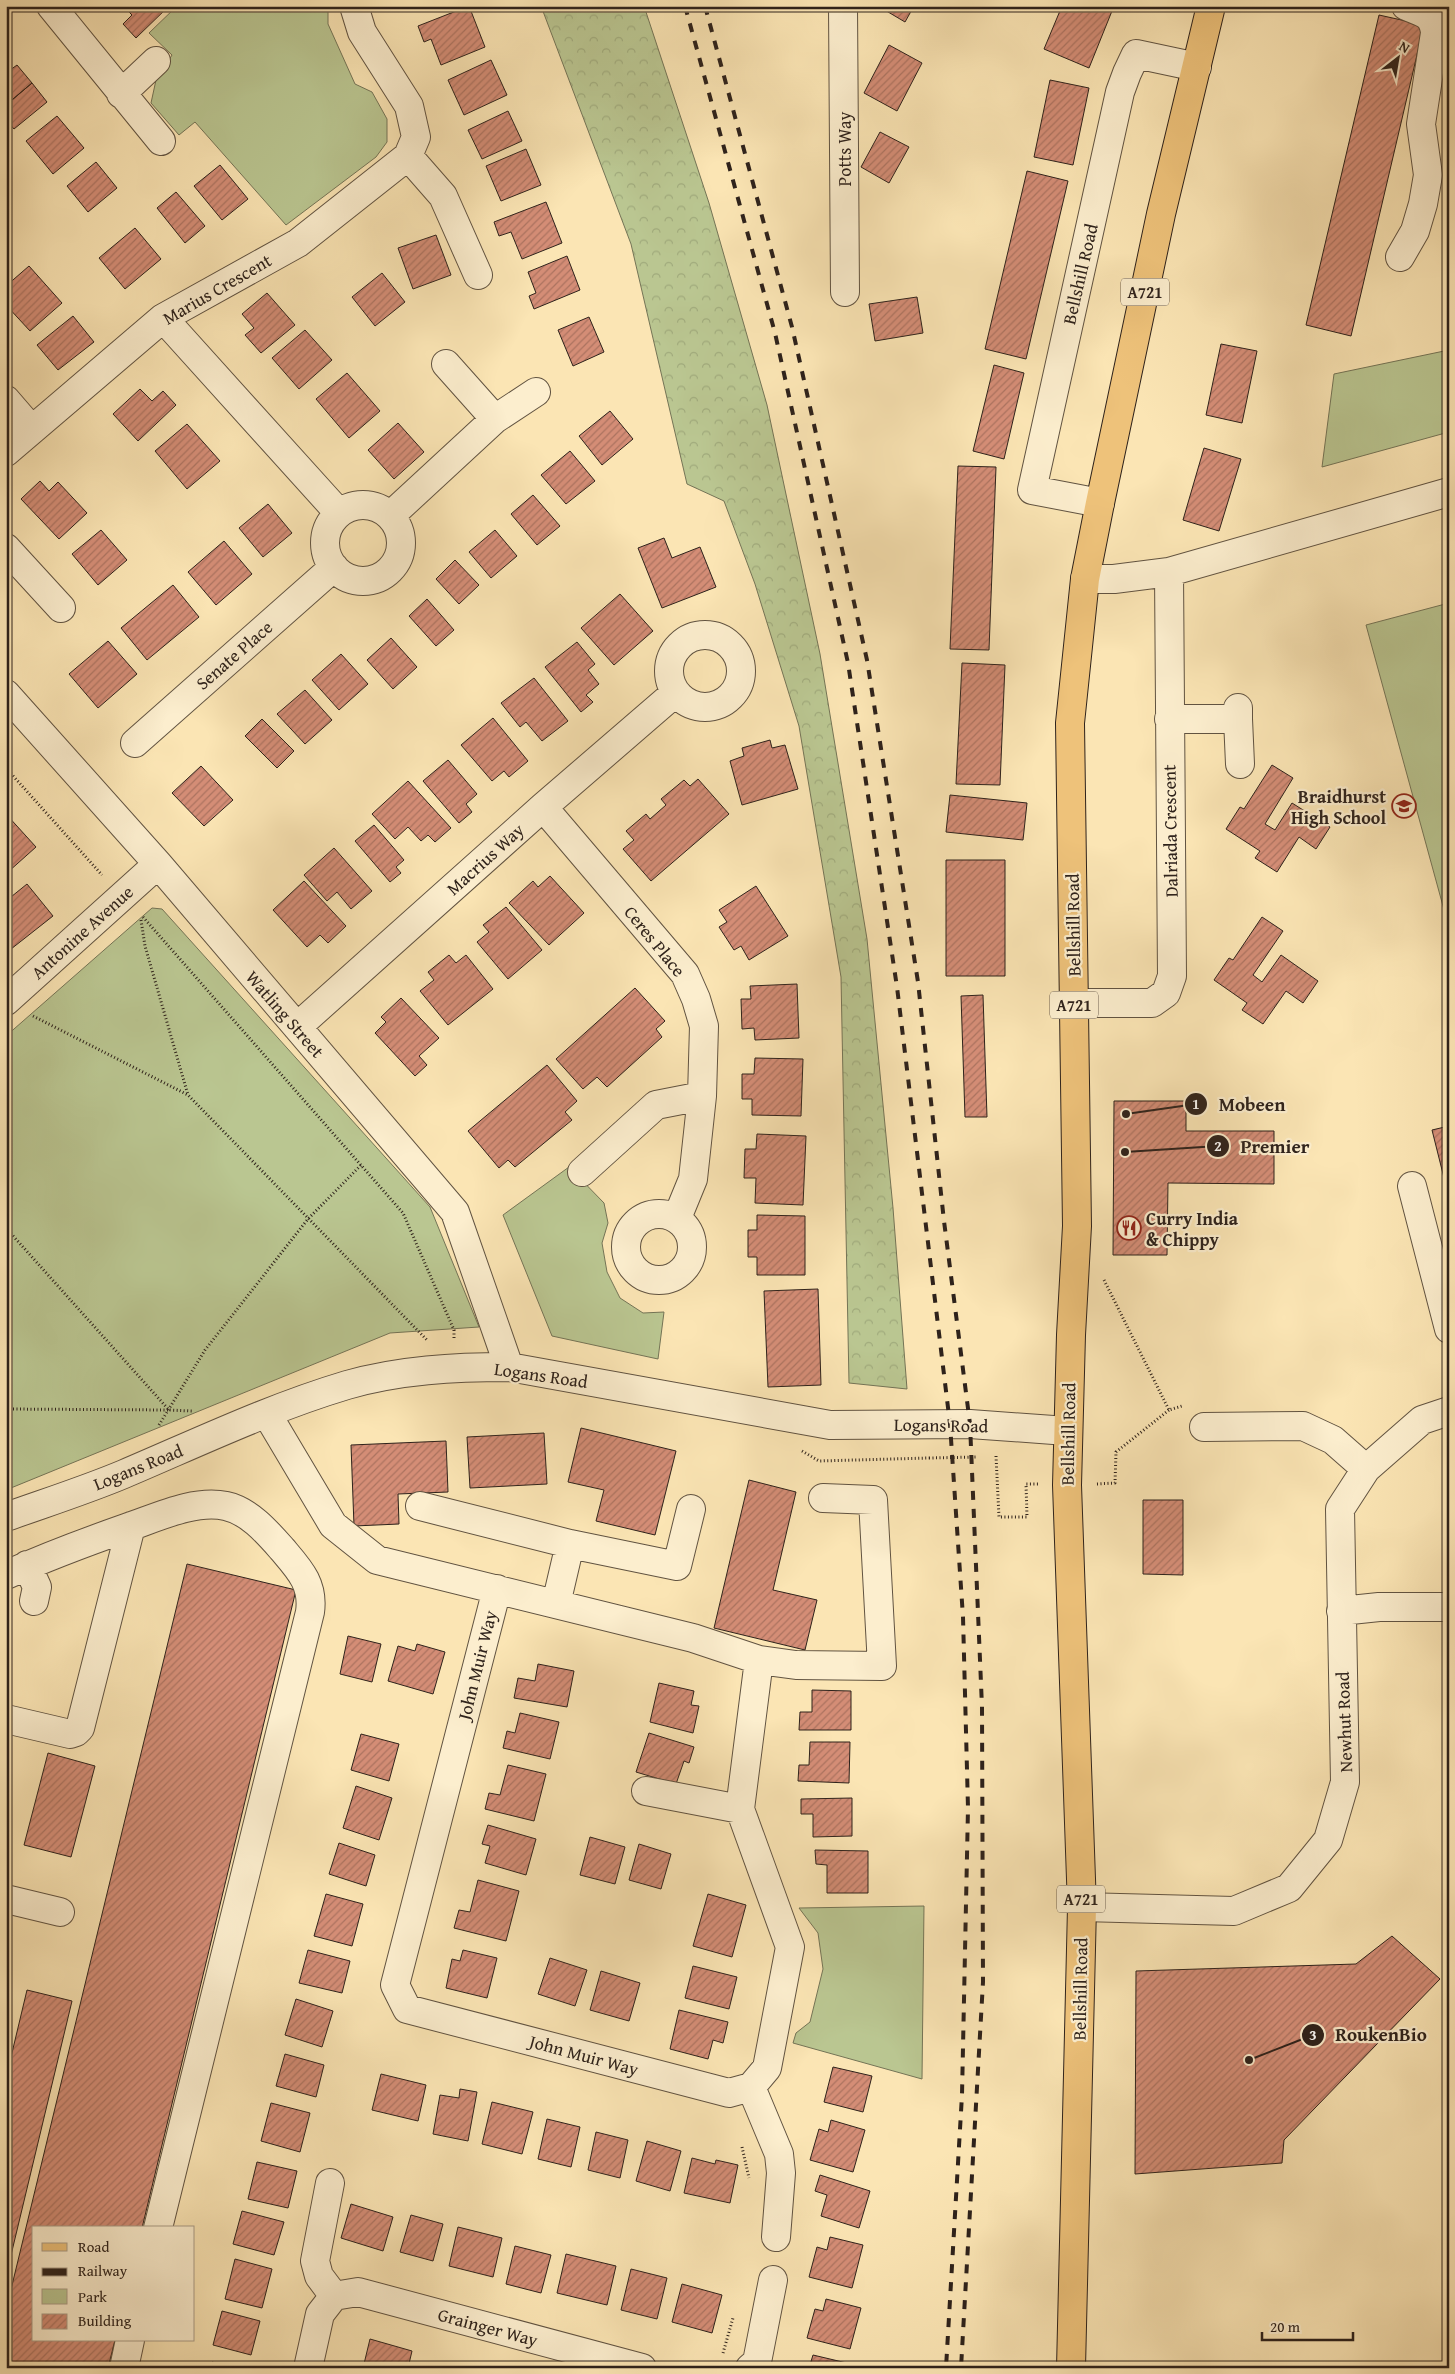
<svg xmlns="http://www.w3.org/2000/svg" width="1455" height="2374" font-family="'Gentium Book Plus',serif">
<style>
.green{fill:#bac691;stroke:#747456}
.forest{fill:url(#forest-crowns);stroke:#747456}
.building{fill:url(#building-hatch);stroke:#2e221b}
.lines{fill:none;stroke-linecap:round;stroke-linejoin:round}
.minor-casing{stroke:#615341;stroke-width:30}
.major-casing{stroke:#2e221b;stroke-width:30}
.path{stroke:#2e221b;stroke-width:3;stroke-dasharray:1 2.5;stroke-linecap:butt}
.minor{stroke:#fceece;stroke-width:28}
.major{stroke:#eec27a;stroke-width:28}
.rail{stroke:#2e221b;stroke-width:4;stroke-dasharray:9 9;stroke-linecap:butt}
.path-bridge{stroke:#2e221b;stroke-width:3;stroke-dasharray:1 2.5;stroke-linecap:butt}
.labels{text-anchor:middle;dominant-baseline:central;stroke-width:4.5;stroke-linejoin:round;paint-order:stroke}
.shield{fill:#fceece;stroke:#6c5f51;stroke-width:1}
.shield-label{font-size:16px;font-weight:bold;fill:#2e221b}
.street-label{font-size:18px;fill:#2e221b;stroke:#fceece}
.poi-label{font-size:18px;font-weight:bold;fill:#2e221b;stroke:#fceece;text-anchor:end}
.leader{fill:none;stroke:#2e221b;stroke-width:2}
.callout-dot{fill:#2e221b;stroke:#fceece;stroke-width:2}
.mark-label{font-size:15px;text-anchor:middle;font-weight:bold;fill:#fff}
.callout-label{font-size:19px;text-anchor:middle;font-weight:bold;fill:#2e221b;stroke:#fceece;stroke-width:4.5;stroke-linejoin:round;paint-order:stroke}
</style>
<defs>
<pattern id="forest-crowns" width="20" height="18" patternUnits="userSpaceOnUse" patternTransform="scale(1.25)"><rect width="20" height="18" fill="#bac691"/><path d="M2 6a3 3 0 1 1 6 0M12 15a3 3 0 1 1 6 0" fill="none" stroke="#a0aa7c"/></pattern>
<pattern id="building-hatch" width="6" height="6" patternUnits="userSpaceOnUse" patternTransform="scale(1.25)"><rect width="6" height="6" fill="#d48d76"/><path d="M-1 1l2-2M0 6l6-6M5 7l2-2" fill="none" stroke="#ac7360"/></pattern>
</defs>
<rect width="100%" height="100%" fill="#fbe5b4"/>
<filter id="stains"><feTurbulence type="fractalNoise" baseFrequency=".004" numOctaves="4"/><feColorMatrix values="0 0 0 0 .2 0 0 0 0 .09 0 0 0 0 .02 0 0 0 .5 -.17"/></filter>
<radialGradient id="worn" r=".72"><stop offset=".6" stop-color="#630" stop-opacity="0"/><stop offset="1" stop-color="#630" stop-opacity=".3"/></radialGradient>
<path class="green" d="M177 6H328V24L355 84 372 92 387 119V142L376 157 286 225 195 122 179 135 151 103 156 80 172 55 149 33Z
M1449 350V432L1322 467 1334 374Z
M1449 603V928L1366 625Z
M152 908 162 909 430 1207 479 1327 390 1333 6 1490V1036Z
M569 1167 604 1203 608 1223 602 1243 607 1272 620 1298 643 1313 664 1312 658 1359 552 1336 503 1215Z
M924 1906 922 2079 793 2043 796 2033 810 2022 823 1969 818 1933 799 1908Z"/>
<path class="forest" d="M541 6H644L709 203 767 405 820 654 867 939 893 1208 907 1389 849 1383 841 977 799 726 755 584 724 501 687 484 631 244Z"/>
<path class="building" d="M123 6H169L136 38 123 24 132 15Z
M469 6 485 47 441 65 431 39 424 42 418 26Z
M878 6H914L905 22Z
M1062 6H1114L1089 68 1044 49Z
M1379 15 1424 25 1351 336 1306 325Z
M889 45 922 63 897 111 864 93Z
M491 60 507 95 464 115 448 80Z
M17 65 32 83 6 105V73Z
M1050 80 1089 88 1073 165 1034 157Z
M32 83 47 102 14 129 6 120V105Z
M508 111 522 141 482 159 468 130Z
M57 116 84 148 53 174 26 141Z
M880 132 909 147 889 183 861 167Z
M526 149 541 185 501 201 486 166Z
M96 162 117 188 88 212 67 186Z
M220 165 248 199 222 220 194 186Z
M1027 171 1068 181 1026 359 985 349Z
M176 192 205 226 185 243 157 208Z
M546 202 562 243 522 259 511 232 499 236 494 222Z
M135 228 161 259 125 289 99 258Z
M436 235 451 275 413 289 398 248Z
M567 256 580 290 534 309 529 296 536 293 528 272Z
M29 266 62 303 30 331 6 305V286Z
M382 273 405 302 375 326 352 297Z
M267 293 295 325 261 353 245 335 254 328 242 314Z
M917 297 923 333 875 341 869 304Z
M73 316 94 342 58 370 37 345Z
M589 317 604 352 573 366 558 330Z
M305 330 332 360 299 389 272 358Z
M1221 344 1257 351 1242 423 1206 415Z
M994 365 1024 373 1004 459 973 451Z
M347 373 380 411 349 438 316 399Z
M140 389 152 401 163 391 176 405 138 441 113 414Z
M610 411 633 439 602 465 579 436Z
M398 423 424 452 394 479 368 450Z
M187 424 220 461 187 489 155 451Z
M1204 448 1241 459 1219 531 1183 520Z
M570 451 595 481 566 504 541 475Z
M958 466 996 467 989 650 950 649Z
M40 481 49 491 58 482 87 513 59 539 21 499Z
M533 495 560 526 537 545 511 514Z
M268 504 292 533 263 557 239 528Z
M101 530 127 560 98 585 72 554Z
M495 530 517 556 491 578 469 552Z
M664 538 672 558 700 547 716 587 662 608 638 548Z
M224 541 252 574 216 605 188 572Z
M455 560 479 585 459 604 436 579Z
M173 585 199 617 147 660 121 628Z
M620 594 653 631 614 665 581 628Z
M427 599 454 630 436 646 409 616Z
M391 638 417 667 393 689 367 660Z
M108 641 137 674 98 708 69 674Z
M577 642 595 664 588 670 599 684 586 695 593 702 581 712 545 667Z
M341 654 368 684 339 710 312 680Z
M962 663 1005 665 1000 785 956 784Z
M534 678 568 721 542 741 526 722 520 727 501 703Z
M305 690 332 720 305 744 277 714Z
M493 718 528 761 509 777 504 771 492 781 461 745Z
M262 719 294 751 277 768 245 736Z
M770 740 772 748 785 745 798 789 742 805 730 761 744 756 742 748Z
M448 760 477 794 466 804 472 812 459 823 423 781Z
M1272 765 1293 778 1265 824 1275 830 1292 803 1330 827 1316 849 1299 837 1277 872 1255 858 1260 851 1226 829 1240 807 1244 809Z
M201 766 233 800 204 826 172 793Z
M698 779 729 814 651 881 623 849 634 840 626 831 646 814 650 819 666 805 661 799 684 780 690 786Z
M408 781 451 828 435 842 428 835 421 841 408 827 395 839 372 814Z
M950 795 1027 803 1023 840 946 832Z
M6 814 36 847 8 872 6 870Z
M374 825 404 860 396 867 401 873 390 882 355 841Z
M334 848 372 891 351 909 337 892 327 901 304 875Z
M946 860H1005V976H946Z
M550 876 584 913 549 945 509 903 533 881 538 887Z
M304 881 346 926 328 943 320 935 307 947 273 910Z
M27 884 53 916 6 953V901Z
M756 886 788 936 749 960 741 946 734 950 719 927 727 922 719 910Z
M506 907 542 950 508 979 477 942 489 932 483 925Z
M1262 917 1283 931 1253 975 1262 982 1281 955 1318 981 1303 1003 1286 991 1263 1024 1242 1010 1247 1003 1214 980 1229 958 1233 960Z
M449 955 456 963 466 955 493 989 448 1025 420 991 434 980 428 972Z
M797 984 799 1038 755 1040 754 1028 742 1029 741 999H751L750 986Z
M635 988 665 1021 656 1029 662 1037 607 1087 597 1077 583 1089 556 1059Z
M983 995 987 1117H965L961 996Z
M401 998 439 1038 419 1056 427 1065 415 1076 375 1033 386 1022 381 1017Z
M755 1058 803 1059 801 1116 752 1115V1099H742V1074H754Z
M547 1065 577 1101 565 1112 572 1120 515 1167 508 1160 499 1168 468 1131Z
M1114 1101H1186V1131H1274V1184L1168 1183 1167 1255H1113Z
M1449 1126V1198L1432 1130Z
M757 1134 806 1136 803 1205 755 1203 756 1178H744L745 1149H756Z
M757 1215 805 1216V1275H757V1257H748V1230H757Z
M818 1289 821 1385 768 1387 764 1291Z
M581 1428 676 1451 655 1535 596 1521 604 1490 568 1482Z
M544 1433 547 1484 470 1488 467 1437Z
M446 1441 448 1492 398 1494 399 1524 354 1526 351 1445Z
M749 1480 796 1492 773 1590 817 1600 805 1650 714 1628Z
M1143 1500H1183V1575L1143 1574Z
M187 1564 296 1590 142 2228H34V2340H115L108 2368H6V2310Z
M348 1636 381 1644 372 1682 340 1674Z
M417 1644 445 1652 433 1694 388 1681 398 1646 415 1651Z
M538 1664 574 1671 567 1707 514 1698 518 1678 535 1681Z
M659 1683 694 1691 691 1705 699 1706 693 1733 650 1722Z
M812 1690 851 1691V1730H799L800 1712H812Z
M520 1713 559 1722 550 1759 503 1748 507 1731 515 1733Z
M649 1733 694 1747 689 1763 684 1761 676 1784 636 1772Z
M361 1734 399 1744 389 1781 351 1770Z
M810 1742H850L849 1783 798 1781 799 1765H809Z
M48 1753 95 1766 71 1857 24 1845Z
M508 1765 546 1774 534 1821 485 1809 489 1793 500 1795Z
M356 1786 392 1798 379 1840 343 1828Z
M852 1798V1836L813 1837V1814H801V1799Z
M488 1825 536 1839 526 1875 485 1863 490 1846 482 1844Z
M590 1837 625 1847 615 1884 580 1875Z
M339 1843 375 1855 366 1886 329 1874Z
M639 1844 671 1854 661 1889 629 1880Z
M815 1850 868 1851V1893H827V1865L816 1864Z
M478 1880 519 1891 506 1941 454 1928 459 1910 470 1912Z
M326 1894 363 1904 352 1946 314 1936Z
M708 1894 746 1905 732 1957 693 1946Z
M1392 1936 1440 1979 1284 2140 1282 2163 1135 2174 1136 1971 1356 1964Z
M308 1950 350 1961 342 1993 299 1983Z
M463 1950 497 1958 487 1998 446 1988 452 1959 460 1961Z
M550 1958 587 1970 575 2006 538 1994Z
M693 1966 737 1977 729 2009 685 1998Z
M601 1971 640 1983 629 2021 590 2010Z
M27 1990 72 2001 6 2276V2078Z
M296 1999 333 2011 322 2047 285 2035Z
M679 2010 728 2022 723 2043 713 2040 708 2059 670 2049Z
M285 2054 324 2065 316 2097 276 2086Z
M833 2067 872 2076 863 2112 824 2102Z
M381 2074 426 2085 418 2121 372 2110Z
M460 2089 477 2092 468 2141 433 2134 440 2095 459 2098Z
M492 2102 533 2112 522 2154 482 2144Z
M271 2103 310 2113 300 2152 261 2141Z
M547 2119 580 2127 571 2167 538 2159Z
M831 2120 865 2130 853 2172 810 2160 819 2129 828 2132Z
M596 2132 628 2140 620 2178 588 2170Z
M647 2141 681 2151 670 2191 636 2181Z
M692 2158 715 2164 716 2160 738 2165 730 2203 684 2193Z
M257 2162 297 2171 288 2208 248 2199Z
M820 2175 870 2191 859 2228 821 2216 827 2195 815 2191Z
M351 2204 393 2217 383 2251 341 2238Z
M242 2211 284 2222 274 2255 233 2244Z
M411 2215 443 2224 433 2261 400 2252Z
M458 2227 502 2238 493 2277 449 2266Z
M830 2237 863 2245 852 2288 809 2277 817 2247 827 2250Z
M515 2246 551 2255 541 2293 506 2284Z
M566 2254 616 2266 607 2305 557 2293Z
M235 2259 272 2269 262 2308 225 2299Z
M631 2269 667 2278 657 2319 621 2310Z
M682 2284 722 2295 712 2333 672 2322Z
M826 2299 861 2308 850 2349 807 2338 815 2309 823 2311Z
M222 2311 260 2321 251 2355 213 2345Z
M370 2339 412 2351 408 2368H363Z
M813 2355 851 2364 850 2368H809Z
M212 2362 234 2368H211Z"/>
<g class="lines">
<g class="minor-casing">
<path id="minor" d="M51 6 161 141
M843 6 845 292
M121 94 156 61
M408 156 443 196 478 275
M1400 257 1415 231 1423 204 1428 175 1421 124 1435 33C1433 13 1422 13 1406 6
M163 318 339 513
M446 364 495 419
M6 400 31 429
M6 452 163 318 298 243 408 156 416 137 409 106 362 32 354 6
M1100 503 1032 490 1120 92 1127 73 1136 54 1197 67
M325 543a38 38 0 1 1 76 0a38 38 0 1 1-76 0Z
M390 516 495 419 536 392
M6 548 61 608
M1085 579H1114L1169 572 1449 492
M669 671a36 36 0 1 1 72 0a36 36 0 1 1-72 0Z
M6 694 158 864 455 1212 509 1367
M1169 719H1238V708
M1238 719 1240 764
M135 743 334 567
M543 807 685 974 696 999 704 1026 702 1096 693 1179 677 1218
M6 1001 158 864
M1074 1003H1152L1166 993 1172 976 1169 572
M297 1027 543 807 675 693
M582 1172 656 1105 702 1096
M1412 1186 1449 1329
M626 1247a33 33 0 1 1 66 0a33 33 0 1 1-66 0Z
M267 1414 333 1525 377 1560 693 1638 759 1660 796 1665 882 1666 873 1500 823 1498
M1204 1427 1303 1426 1333 1440 1366 1469
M420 1506 570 1544 556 1604
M6 1517C45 1503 86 1490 124 1474 197 1443 270 1408 347 1385 399 1370 455 1367 509 1367L830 1425 970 1424 1067 1431
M570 1544 677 1566 691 1509
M27 1565 37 1587 34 1601
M6 1575C46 1557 86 1542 126 1528 156 1518 194 1499 226 1506 249 1511 267 1532 282 1549 299 1569 314 1584 310 1612L158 2228
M497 1589 395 1985 407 2009 729 2093 751 2087 767 2068 790 1947 740 1809 759 1660
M1341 1611 1379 1607H1449
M6 1719 70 1734 76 1732 80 1728 131 1526
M646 1791 740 1809
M6 1899 60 1912
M1082 1907 1234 1911 1289 1888 1328 1840 1345 1782 1340 1509 1366 1469 1422 1420 1449 1411
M751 2087 779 2154 781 2173 776 2237
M330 2183 315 2261 319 2276 334 2296
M124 2368 130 2340
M308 2368 320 2314 334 2296 358 2292 642 2368
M750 2368 757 2362 773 2280"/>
</g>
<g class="major-casing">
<path id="major" d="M1071 2368 1082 1907 1067 1485 1071 1335 1077 1226 1070 723 1085 579 1100 503 1161 214 1211 6"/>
</g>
<path class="path" d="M6 768 102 875
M143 917 403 1213 454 1330V1339
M141 920 145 946 188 1095
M33 1016 188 1095 427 1340
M6 1228 169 1410 192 1411
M1104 1280 1169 1410 1182 1406
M6 1409 168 1410
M159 1425 205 1350 308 1219 361 1165
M802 1451 819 1461 929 1458
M996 1456 999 1517H1027L1026 1484H1038
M1097 1484 1115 1483 1116 1452 1169 1410
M742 2147 749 2178
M723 2353 733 2318"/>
<use href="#minor" class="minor"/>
<use href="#major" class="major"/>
<path class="rail" d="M685 6 775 333 848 663 897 987 950 1424 963 1617 968 1808 962 2095 946 2368
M705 6 792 327 867 660 918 982 944 1221 970 1424 982 1707 983 1982 961 2368
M1447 2368 1449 2366"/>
<path class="path-bridge" d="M929 1458 976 1457"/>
</g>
<defs>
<g id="school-ring" transform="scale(1.25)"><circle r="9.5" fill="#fceece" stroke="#8f2418" stroke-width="1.5"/><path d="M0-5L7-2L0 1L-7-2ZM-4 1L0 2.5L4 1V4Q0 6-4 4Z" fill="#8f2418"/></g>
<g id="restaurant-ring" transform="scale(1.25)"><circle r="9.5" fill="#fceece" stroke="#8f2418" stroke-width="1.5"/><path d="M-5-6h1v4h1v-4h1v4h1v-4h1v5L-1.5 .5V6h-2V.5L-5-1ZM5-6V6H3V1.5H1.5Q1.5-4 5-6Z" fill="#8f2418"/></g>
</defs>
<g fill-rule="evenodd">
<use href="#school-ring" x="1404" y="806"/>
<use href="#restaurant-ring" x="1129" y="1228"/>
</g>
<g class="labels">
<g class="shield">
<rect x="1121" y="278.5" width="48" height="27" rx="4"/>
<rect x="1050" y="991.5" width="48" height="27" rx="4"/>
<rect x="1057" y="1885.5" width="48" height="27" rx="4"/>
</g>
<g class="shield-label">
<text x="1145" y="292">A721</text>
<text x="1074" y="1005">A721</text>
<text x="1081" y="1899">A721</text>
</g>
<g class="street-label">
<text transform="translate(844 149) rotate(-90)">Potts Way</text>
<text transform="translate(1080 274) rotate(-77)">Bellshill Road</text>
<text transform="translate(217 289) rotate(-30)">Marius Crescent</text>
<text transform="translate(234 655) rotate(-41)">Senate Place</text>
<text transform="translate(1170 831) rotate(-91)">Dalriada Crescent</text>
<text transform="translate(485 859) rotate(-42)">Macrius Way</text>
<text transform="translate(1073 925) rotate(-91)">Bellshill Road</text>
<text transform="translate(82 932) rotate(-42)">Antonine Avenue</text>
<text transform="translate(655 941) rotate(51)">Ceres Place</text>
<text transform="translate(285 1014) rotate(49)">Watling Street</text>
<text transform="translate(541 1375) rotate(8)">Logans Road</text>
<text transform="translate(941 1425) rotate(1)">Logans Road</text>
<text transform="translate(1068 1434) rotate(-89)">Bellshill Road</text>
<text transform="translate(138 1467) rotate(-22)">Logans Road</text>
<text transform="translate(477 1665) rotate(-76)">John Muir Way</text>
<text transform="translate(1344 1722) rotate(-92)">Newhut Road</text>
<text transform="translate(1080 1989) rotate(-89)">Bellshill Road</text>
<text transform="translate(584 2055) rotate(15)">John Muir Way</text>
<text transform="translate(488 2327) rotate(15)">Grainger Way</text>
</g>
<g class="poi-label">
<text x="1386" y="796">Braidhurst<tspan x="1386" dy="21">High School</tspan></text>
<text x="1146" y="1218" text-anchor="start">Curry India<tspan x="1146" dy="21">&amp; Chippy</tspan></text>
</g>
</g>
<path class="leader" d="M1126 1114L1196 1104M1125 1152L1218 1146M1249 2060L1313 2035"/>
<g class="callout-dot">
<circle cx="1126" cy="1114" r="5"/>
<circle cx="1125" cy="1152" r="5"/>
<circle cx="1249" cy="2060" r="5"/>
<circle cx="1196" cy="1104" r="12"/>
<circle cx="1218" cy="1146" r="12"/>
<circle cx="1313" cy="2035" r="12"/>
</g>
<g class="mark-label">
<text x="1196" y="1109">1</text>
<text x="1218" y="1151">2</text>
<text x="1313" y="2040">3</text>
</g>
<g class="callout-label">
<text x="1252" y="1111">Mobeen</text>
<text x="1275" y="1153">Premier</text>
<text x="1381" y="2041">RoukenBio</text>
</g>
<rect width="1455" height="2374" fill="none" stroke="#fbe5b4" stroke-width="25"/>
<rect x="8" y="8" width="1440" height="2359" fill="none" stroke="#2e221b" stroke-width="2.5"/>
<rect x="12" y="12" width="1430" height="2349" fill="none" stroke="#2e221b"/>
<rect x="32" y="2226" width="162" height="115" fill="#fceece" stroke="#aa9c86"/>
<rect x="42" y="2243" width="25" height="8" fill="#eec27a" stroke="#aa9c86"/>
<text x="78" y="2252" font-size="15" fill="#2e221b">Road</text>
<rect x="42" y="2268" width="25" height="8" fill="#2e221b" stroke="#aa9c86"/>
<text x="78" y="2276" font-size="15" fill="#2e221b">Railway</text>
<rect x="42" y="2289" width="25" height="15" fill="#bac691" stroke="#aa9c86"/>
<text x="78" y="2302" font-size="15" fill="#2e221b">Park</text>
<rect x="42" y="2314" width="25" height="15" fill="url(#building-hatch)" stroke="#aa9c86"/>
<text x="78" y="2326" font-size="15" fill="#2e221b">Building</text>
<g transform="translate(1398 58) rotate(31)" stroke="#fceece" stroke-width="4" paint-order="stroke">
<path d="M0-4L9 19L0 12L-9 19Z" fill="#2e221b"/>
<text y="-8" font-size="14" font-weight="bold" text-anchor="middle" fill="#2e221b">N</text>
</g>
<path d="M1262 2332v8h91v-8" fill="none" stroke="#2e221b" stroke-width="2.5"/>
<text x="1270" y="2332" font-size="15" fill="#2e221b" stroke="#fceece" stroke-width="4" paint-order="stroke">20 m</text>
<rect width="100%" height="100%" filter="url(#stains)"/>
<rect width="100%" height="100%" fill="url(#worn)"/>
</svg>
